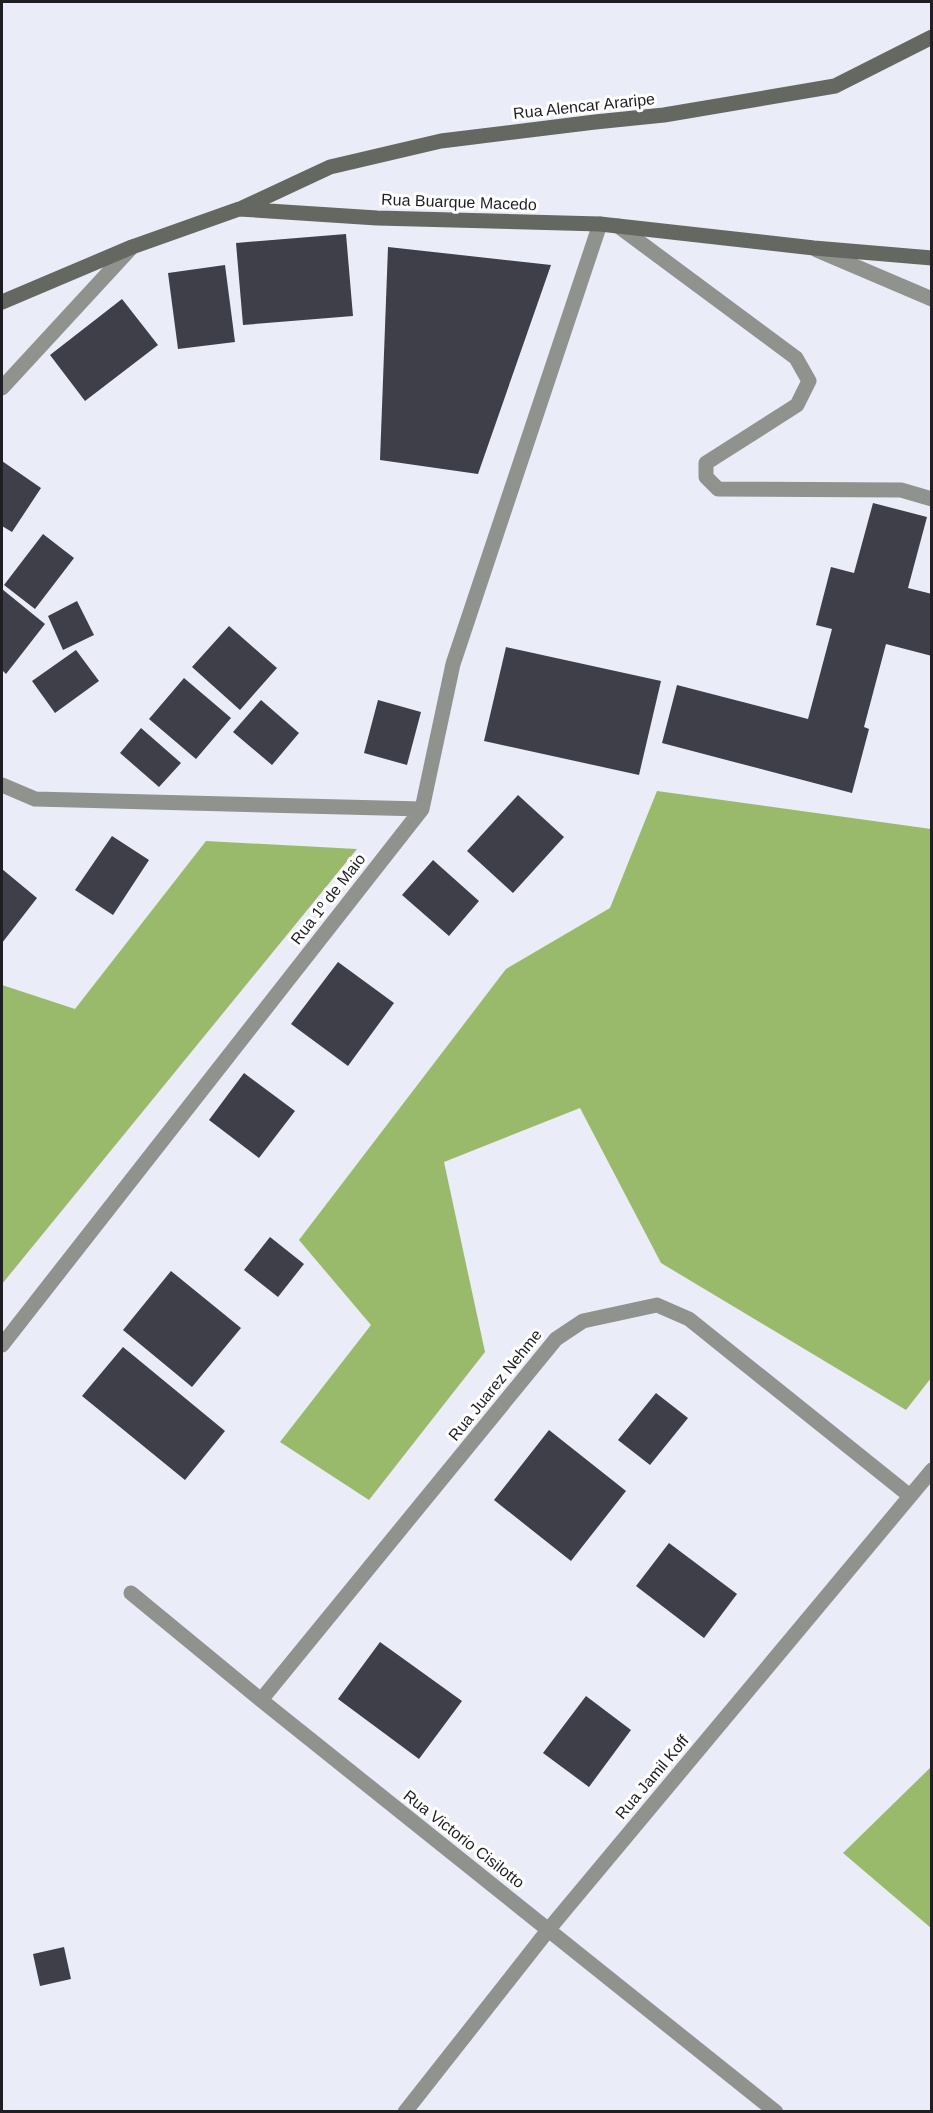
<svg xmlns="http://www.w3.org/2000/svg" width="933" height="2113" font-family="Arial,sans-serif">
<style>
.forest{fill:#99ba6b}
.building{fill:#3e3f48}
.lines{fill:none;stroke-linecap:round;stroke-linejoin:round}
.service{stroke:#90928e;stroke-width:15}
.minor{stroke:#90928e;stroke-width:15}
.secondary{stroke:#656861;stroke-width:15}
.labels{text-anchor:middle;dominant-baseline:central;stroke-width:6;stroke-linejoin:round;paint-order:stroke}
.street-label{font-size:16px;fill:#1f1f23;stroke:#fff}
</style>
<rect width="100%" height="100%" fill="#eaecf7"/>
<path class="forest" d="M657 791 931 829V1378L906 1410 661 1263 580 1108 444 1162 485 1352 369 1500 280 1442 371 1325 299 1240 506 969 610 908Z
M206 841 357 849 2 1284V985L75 1009Z
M931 1767V1928L843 1853Z"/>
<path class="building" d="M346 234 353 316 243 325 236 243Z
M388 247 551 265 478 474 380 460Z
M225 265 235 342 178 349 168 273Z
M122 299 158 345 85 401 50 355Z
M2 461 41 488 12 532 2 526Z
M873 503 927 517 908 588 932 594V656L886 644 864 727 869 729 852 793 662 743 677 685 808 719 832 629 816 625 831 567 854 573Z
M43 534 74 558 35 609 4 585Z
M2 589 45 624 6 674 2 670Z
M77 601 94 635 63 650 48 616Z
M229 626 277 668 240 710 192 667Z
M506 647 661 681 639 775 484 741Z
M76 650 99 681 55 713 32 681Z
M184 678 231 718 196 759 149 719Z
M261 700 299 733 272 765 233 732Z
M378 700 421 712 407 765 364 753Z
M141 728 181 763 159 787 120 753Z
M518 795 564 837 513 893 467 851Z
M112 836 149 860 113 915 75 890Z
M433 860 479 901 449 936 402 895Z
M2 869 37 898 2 943Z
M338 962 394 1003 348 1066 291 1024Z
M244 1073 295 1111 259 1158 209 1120Z
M270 1237 304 1264 278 1297 244 1270Z
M171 1271 241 1328 192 1387 123 1330Z
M123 1347 225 1431 185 1480 82 1396Z
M656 1393 688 1418 650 1465 618 1440Z
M549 1430 626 1491 571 1561 494 1500Z
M669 1543 737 1594 704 1638 636 1586Z
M380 1642 462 1701 419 1759 338 1699Z
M586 1696 631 1730 589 1787 543 1753Z
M64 1947 71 1979 40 1986 33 1954Z"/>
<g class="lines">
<path class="service" d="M618 226 796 358 809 381 797 405 706 463V477L718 489 901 490 932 499"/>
<path class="minor" d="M817 250 932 299
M2 388 132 247
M2 785 35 799 422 809
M2 1345 422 809 453 664 600 224
M131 1593 261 1700 776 2112
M261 1700 556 1339 583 1321 657 1305 689 1319 910 1496
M405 2112 549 1929 932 1470"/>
<path class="secondary" d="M242 208 330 167 441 141 595 122 664 115 835 86 932 37
M2 302 132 247 239 209 377 218 600 224 814 248 932 258"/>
</g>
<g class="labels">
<g class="street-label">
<text transform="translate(584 106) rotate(-6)">Rua Alencar Araripe</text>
<text transform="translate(459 202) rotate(2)">Rua Buarque Macedo</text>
<text transform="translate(328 899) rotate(-52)">Rua 1º de Maio</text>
<text transform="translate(495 1385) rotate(-51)">Rua Juarez Nehme</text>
<text transform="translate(652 1777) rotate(-50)">Rua Jamil Koff</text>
<text transform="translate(464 1839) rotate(38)">Rua Victorio Cisilotto</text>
</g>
</g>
<rect width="933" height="2113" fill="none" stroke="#1f1f23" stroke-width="6"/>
</svg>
